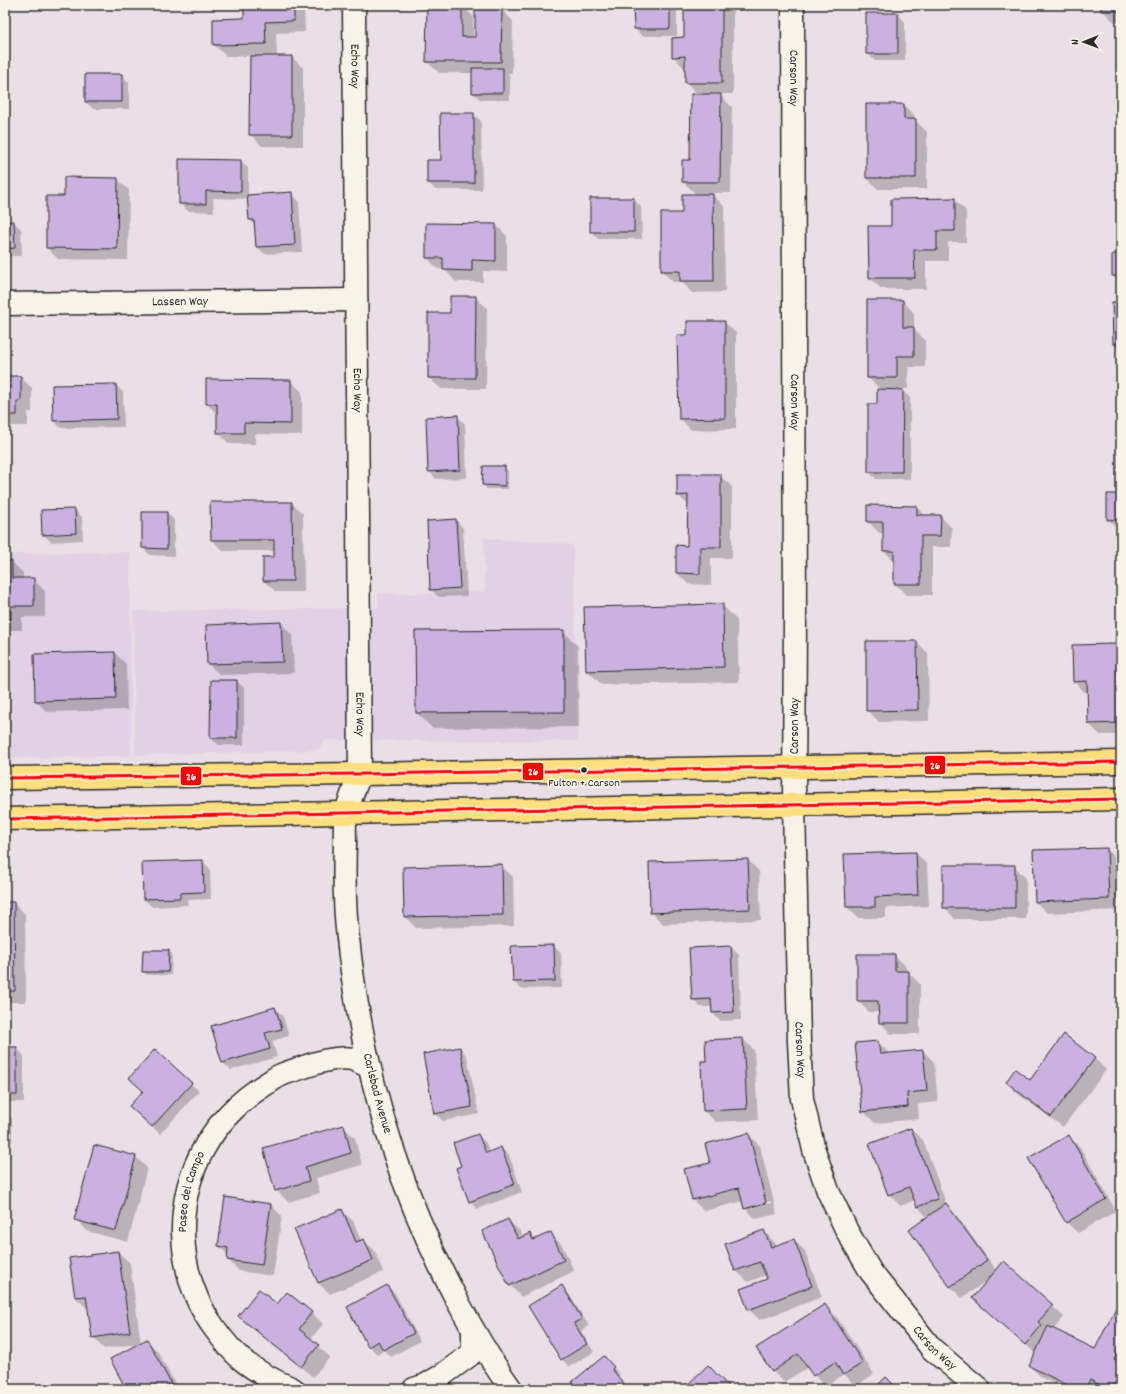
<svg xmlns="http://www.w3.org/2000/svg" width="1126" height="1394" font-family="Dekko,sans-serif">
<style>
.built{fill:#e0d1e4}
.shadow{fill:#0003;fill-rule:evenodd}
.building{fill:#cab1e0;stroke:#2b2b2b}
.lines{fill:none;stroke-linecap:round;stroke-linejoin:round}
.minor-casing{stroke:#2b2b2b;stroke-width:25}
.major-casing{stroke:#2b2b2b;stroke-width:25}
.minor{stroke:#f7f3e8;stroke-width:22}
.major{stroke:#fddf80;stroke-width:22}
.bus-1-casing{stroke:#f7f3e8;stroke-width:6}
.bus-1{stroke:#fa0000;stroke-width:3}
.bus-dot{fill:#2b2b2b;stroke:#f7f3e8;stroke-width:1.5}
.labels{text-anchor:middle;dominant-baseline:central;stroke-width:3.5;stroke-linejoin:round;paint-order:stroke}
.bus-label{font-size:12px;fill:#2b2b2b;stroke:#f7f3e8}
.street-label{font-size:13px;fill:#2b2b2b;stroke:#f7f3e8}
.line-badge{stroke:#f7f3e8;stroke-width:1.5}
.badge-label{font-size:11px;text-anchor:middle;font-weight:bold;fill:#fff}
</style>
<rect width="100%" height="100%" fill="#eadfe6"/>
<filter id="ink" filterUnits="userSpaceOnUse"><feTurbulence type="fractalNoise" baseFrequency=".025" numOctaves="2"/><feDisplacementMap in="SourceGraphic" scale="8" xChannelSelector="R" yChannelSelector="G"/><feConvolveMatrix kernelMatrix="1 2 1 2 8 2 1 2 1" color-interpolation-filters="sRGB"/></filter>
<g filter="url(#ink)">
<path class="built" d="M484 538 573 545 578 741 326 740 317 750 135 755 133 611 378 608V594L485 592Z
M130 552 131 756 5 758V554Z"/>
<path class="shadow" d="M236 5H304L305 32 276 33 277 57H292L303 68V146H262L250 134 251 56H226L214 45 245 19V14Z
M428 5H461L473 16V38H476L501 9 513 21 512 73H507L510 76V100H481L473 93V73H439L427 62Z
M634 5H676L677 6V36H642L635 29Z
M685 5H726L733 12V94H719L732 107 731 193H711L724 206 725 292 692 293 682 282H673L662 271 683 214 697 195 683 182 691 161 698 95 686 82V68H684L673 56 685 38Z
M1102 5H1121V22H1114L1102 10Z
M898 14 905 22V61H875L867 53Z
M122 75 129 83V109H93L86 102Z
M904 105 915 116V120L927 132V189H878L867 178Z
M473 114 481 121 482 190H436L428 183Z
M241 161 248 168V196L291 193 299 201 302 252 265 254 257 247 256 226 250 220 249 199 213 198 214 212 188 211 180 204Z
M117 179 129 190 128 260 58 259 47 248V197H65Z
M634 199 641 207 642 239H598L591 231Z
M954 199 966 211V242H948V261H926V289H881L870 278 892 227Z
M5 222H14L21 229 22 256H5Z
M496 225 507 236V272L483 271V282H456L444 269H438L427 258Z
M1121 255V283L1113 276Z
M475 297 487 308 486 389H441L429 378 451 314Z
M903 301 914 313V329L925 340V367H909L908 389H901L910 398V479H876L869 472 881 390 868 378Z
M1121 303V351L1114 344Z
M724 322 736 333V429L691 430 680 418 688 336Z
M5 377H20L32 388V412H28V426H6V454H5Z
M291 381 302 392V435L255 434V444H229L218 432V415L207 404Z
M116 385 123 392 124 427 61 428 54 421Z
M457 416 465 424 467 478 436 479 429 471Z
M505 467 508 471V489H487L483 485Z
M721 476 732 487V558H711V585L688 584 677 573 688 547 689 506 678 495Z
M1121 495V531H1120L1108 519Z
M292 503 303 514 304 592H276L264 581 275 558V551H223L212 540Z
M916 507 926 516H940L952 528 951 547H932V595H907L895 584V562L884 551V533H879L868 521Z
M75 510 82 517 83 540 51 542 43 534Z
M167 513 174 520V556L150 555 143 548Z
M456 520 463 528 467 596 439 597 431 590Z
M5 562H12L23 573V579H33L45 591V617H22V630H5Z
M722 605 737 620 739 682 602 685 587 670Z
M281 623 292 635 294 673 220 675 208 664Z
M563 631 578 646 579 727 432 728 417 713 416 632Z
M1121 634V735H1100L1089 724 1088 693H1085L1074 681 1117 645Z
M917 642 928 653 929 721 879 722 867 710Z
M115 653 126 664 127 710 47 712 36 701Z
M237 681 244 688V745H219L211 738Z
M1107 849 1118 860 1120 910 1047 913 1036 902Z
M916 853 927 865 929 906 886 908V918H858L847 907Z
M748 860 759 871 761 920 663 924 651 912Z
M203 861 210 869 211 899 187 900 188 905 152 907 144 899 143 863Z
M501 865 513 877 514 926 416 928 405 917Z
M1014 866 1026 878V919H955L944 907Z
M5 903H14L25 914 26 1002H5Z
M553 946 561 953 562 988 521 989 514 982Z
M731 947 739 955 741 1020 720 1021 713 1013 712 1007H700L693 999Z
M168 951 172 954 171 975H147L143 972Z
M894 955 906 966V972H908L920 984V1034H891L880 1022V1012H869L858 1001Z
M275 1008 283 1016 289 1036 272 1041 277 1057 231 1070 223 1063 212 1026Z
M5 1016 6 1048H17L24 1056V1102H5Z
M743 1039 754 1050 758 1120 716 1122 704 1111 702 1062H707Z
M878 1042 890 1054 923 1051 934 1062 938 1102 918 1104 919 1119 875 1123 863 1111Z
M460 1048 467 1056 479 1114 443 1121 435 1114Z
M155 1051 199 1091 160 1134 138 1114Z
M1094 1058 1106 1070 1063 1127 1018 1094 1007 1082 1030 1081Z
M5 1112 12 1119V1142H5Z
M343 1126 355 1138 362 1165 316 1178 320 1193 288 1202 276 1190Z
M911 1129 923 1140 947 1206 957 1216 997 1271 1052 1306 1064 1317 1053 1330 1096 1351 1121 1304V1389H1065L1041 1377 1030 1366 1036 1354 973 1298 989 1279 962 1298 951 1287 910 1231 928 1218 918 1207 915 1200 900 1206 889 1194Z
M748 1134 760 1146 777 1214 756 1219 745 1208 743 1201 704 1211 693 1200 711 1163ZM771 1201V1203L752 1208V1206Z
M478 1135 486 1143 489 1152 501 1148 509 1155 522 1192 477 1209 470 1201 462 1167Z
M1068 1136 1080 1147 1116 1211 1078 1233 1066 1222Z
M95 1146 136 1157 147 1168 128 1242 87 1231 76 1219Z
M271 1205 282 1216 273 1276 239 1271 228 1260V1255L219 1246Z
M341 1210 353 1221 361 1241 364 1240 375 1251 383 1272 330 1294 318 1283Z
M508 1220 520 1231 523 1237 530 1234 536 1240 550 1233 562 1245 574 1271 521 1297 510 1285Z
M764 1231 775 1243 777 1246 794 1240 805 1251 822 1297 760 1320 748 1309 768 1280 766 1275 748 1282 736 1271 727 1245Z
M118 1252 130 1263 141 1344 147 1340 158 1352 178 1389H127L140 1343 104 1349 93 1337 89 1308H87L75 1297 70 1258Z
M387 1286 395 1293 420 1341 391 1357 384 1350 377 1354 369 1346Z
M562 1287 569 1294 589 1326 581 1331 594 1352 569 1367 562 1359Z
M288 1293 312 1313 323 1324 310 1340 330 1357 313 1377 251 1327 239 1316 277 1306Z
M824 1305 836 1316 874 1374 856 1386 844 1374 825 1387 814 1375 808 1367 784 1382 772 1371Z
M611 1365 620 1375 618 1377 628 1389H579Z
M5 1381 13 1389H5Z"/>
<path class="building" d="M235 5H294V21L265 22 266 44 213 45V19L244 18V6H235Z
M427 5H462V37H475V8H502L501 62H426Z
M633 5H670V29H634Z
M684 5H722V83H685V56L672 57V38L684 37Z
M1101 5H1121V72L1120 11H1101Z
M866 13H898V54H866Z
M250 56H292V135H249Z
M472 68H503V93H472Z
M85 74H122V102H85Z
M691 94H721L720 182H682V160H690Z
M866 104H904V119H916V178H866Z
M440 113H474V183H427V160H441Z
M179 159 241 160V192L206 191V204H179Z
M64 177 118 178 117 249 46 248V196H64Z
M292 192 295 245 256 247 254 220H249L247 195Z
M682 194H713L714 281H680V271H661V213H682Z
M590 198H634V232H590Z
M955 198V231H937V250H914L915 278H869L868 226H891V199Z
M5 221H14L15 248 5 249Z
M426 223 496 224V261L472 260V271L443 270V258H426Z
M1112 254H1121V276H1112Z
M450 296H476L475 378H428V313H450Z
M867 300H903V327H914V356H897V378H867Z
M1112 302H1121V344H1113Z
M687 321H725V418L679 419 677 335H687Z
M5 376H21V401H17V415H5Z
M206 379 291 380V424L244 423V433H217V404H206Z
M116 384 117 419 53 421 52 385Z
M877 389 903 390 902 472H868V404H877Z
M458 415 460 470 428 472 426 417Z
M1119 428H1121V469H1118Z
M483 466H505V486L482 485Z
M677 474H721V547H700V574L676 573V545L687 546 688 495 677 496Z
M1107 494H1121V519L1107 520Z
M210 502H292L293 581H263V557H274V540H211Z
M867 505 917 506V515H941L940 536H921V584H894V551H883V522H867Z
M75 509 76 533 42 535 41 510Z
M142 512H167V549L142 548Z
M456 519 460 588 430 590 427 521Z
M5 561H12V578H34V606H11V619H5Z
M723 604 724 667 586 671 584 607Z
M281 622 283 662 207 664 206 625Z
M564 630V712L416 713 415 631Z
M1116 633H1121V723L1088 724 1087 681 1073 682 1072 645 1116 644Z
M866 641H917L918 710 866 711Z
M115 652 116 699 35 701 34 654Z
M211 680H237V738H210Z
M1107 848 1109 899 1035 902 1033 850Z
M916 852 918 895 875 897V907H846L844 854Z
M748 859 750 909 650 913 649 862Z
M203 860 204 892 180 893V898L143 899 142 862Z
M502 864 503 915 404 917 403 867Z
M943 865H1015V908H943Z
M5 902H14L15 991H5Z
M554 945 555 981 513 982 511 946Z
M731 946 734 1012 712 1013 711 999 692 1000 689 948Z
M143 950H169L168 972H142Z
M857 954H895V971H909V1023H879L878 1001H857Z
M275 1007 282 1029 265 1033 270 1049 222 1063 211 1026Z
M1064 1034 1095 1058 1051 1117 1006 1082 1015 1069 1030 1080Z
M743 1038 747 1109 703 1111 701 1061H706L705 1040Z
M878 1041 880 1054 923 1050 927 1091 907 1093 908 1107 862 1112 855 1043Z
M5 1047H17V1095H5Z
M460 1047 472 1107 434 1114 423 1054Z
M155 1049 192 1083 152 1127 129 1106 143 1091 129 1078Z
M344 1125 351 1153 305 1167 309 1181 275 1191 263 1148Z
M911 1128 938 1199 917 1207 909 1187 888 1195 869 1144Z
M749 1133 766 1203 744 1209 739 1188 692 1200 684 1169 710 1163 705 1144Z
M478 1134 486 1153 501 1147 515 1184 469 1202 456 1168 461 1166 453 1143Z
M1069 1135 1106 1199 1066 1223 1028 1158Z
M94 1145 136 1156 116 1231 74 1220Z
M225 1197 271 1204 262 1265 227 1260 228 1248 218 1246Z
M946 1203 987 1260 950 1287 909 1230Z
M342 1209 356 1242 364 1239 373 1260 318 1283 294 1229Z
M508 1219 518 1239 530 1233 533 1240 551 1232 564 1260 509 1286 482 1231Z
M764 1230 771 1247 794 1239 812 1286 748 1310 740 1289 767 1279 760 1262 735 1271 725 1244Z
M118 1251 130 1332 92 1338 86 1296 75 1297 69 1258Z
M1004 1261 1053 1305 1038 1322 1042 1325 1025 1345 972 1298Z
M387 1285 414 1333 383 1350 378 1341 368 1347 347 1307Z
M562 1285 582 1319 574 1323 587 1344 561 1360 528 1306Z
M259 1289 277 1304 287 1292 312 1312 299 1329 319 1345 301 1367 238 1316Z
M1119 1302 1121 1303V1345L1114 1360 1121 1364V1371L1112 1389H1108L1090 1380 1086 1389H1075L1029 1366 1048 1326 1095 1349Z
M825 1304 863 1363 843 1375 835 1362 813 1376 798 1354 772 1372 756 1348Z
M147 1339 174 1389H126L110 1359Z
M604 1356 614 1367 612 1369 628 1389H578L572 1382Z
M708 1365 728 1386 725 1389H683Z
M886 1377 898 1389H874Z"/>
<g class="lines">
<g class="minor-casing">
<g id="minor">
<path id="s1" d="M354 5 360 774C356 786 348 802 346 814 344 823 345 834 345 843 344 875 344 906 348 938 361 1065 398 1189 458 1302 474 1332 491 1361 511 1389"/>
<path id="s2" d="M793 5 795 617 794 804 799 1042 802 1099 814 1150 828 1191 847 1231 871 1272 932 1349 979 1389"/>
<path id="s3" d="M5 304 356 300"/>
<path id="s4" d="M293 1389C274 1381 257 1372 241 1359 231 1350 223 1340 215 1329 194 1301 184 1268 183 1233 182 1171 213 1117 266 1084 271 1081 276 1077 281 1075 288 1072 295 1070 301 1068 315 1063 337 1056 352 1059 358 1061 363 1064 368 1066"/>
<path d="M414 1389 426 1385 441 1376 470 1355 473 1350V1330"/>
</g>
</g>
<g class="major-casing">
<path id="major" d="M5 778 360 774 1121 762
M5 819 1121 799"/>
</g>
<use href="#minor" class="minor"/>
<use href="#major" class="major"/>
<g class="bus-1-casing">
<path id="bus-1" d="M5 778 360 774 1121 762
M5 819 1121 799"/>
</g>
<use href="#bus-1" class="bus-1"/>
</g>
</g>
<circle class="bus-dot" cx="584" cy="770" r="3.5"/>
<g class="labels">
<g class="bus-label">
<text x="584" y="783">Fulton + Carson</text>
</g>
<g class="street-label">
<text stroke="none"><textPath href="#s1" startOffset="61">Echo Way</textPath></text>
<text stroke="none"><textPath href="#s2" startOffset="73">Carson Way</textPath></text>
<text stroke="none"><textPath href="#s3" startOffset="175">Lassen Way</textPath></text>
<text stroke="none"><textPath href="#s1" startOffset="385">Echo Way</textPath></text>
<text stroke="none"><textPath href="#s2" startOffset="397">Carson Way</textPath></text>
<text stroke="none"><textPath href="#s1" startOffset="709">Echo Way</textPath></text>
<text transform="translate(795 726) rotate(-90)">Carson Way</text>
<text stroke="none"><textPath href="#s2" startOffset="1045">Carson Way</textPath></text>
<text stroke="none"><textPath href="#s1" startOffset="1094">Carlsbad Avenue</textPath></text>
<text stroke="none"><textPath href="#s4" startOffset="245">Paseo del Campo</textPath></text>
<text stroke="none"><textPath href="#s2" startOffset="1381">Carson Way</textPath></text>
</g>
</g>
<g class="line-badge">
<rect x="924" y="755" width="22" height="20" rx="4" fill="#fa0000"/>
<rect x="522" y="762" width="22" height="19" rx="4" fill="#fa0000"/>
<rect x="180" y="766" width="22" height="20" rx="4" fill="#fa0000"/>
</g>
<g class="badge-label">
<text x="935" y="769">26</text>
<text x="533" y="775">26</text>
<text x="191" y="780">26</text>
</g>
<rect width="1126" height="1394" fill="none" stroke="#f7f3e8" stroke-width="20"/>
<rect x="10" y="10" width="1106" height="1374" fill="none" stroke="#2b2b2b" stroke-width="1.5" filter="url(#ink)"/>
<g transform="translate(1084 42) rotate(269)" stroke="#f7f3e8" stroke-width="3" paint-order="stroke">
<path d="M0-3L7 15L0 10L-7 15Z" fill="#2b2b2b"/>
<text y="-6" font-size="11" font-weight="bold" text-anchor="middle" fill="#2b2b2b">N</text>
</g>
</svg>
